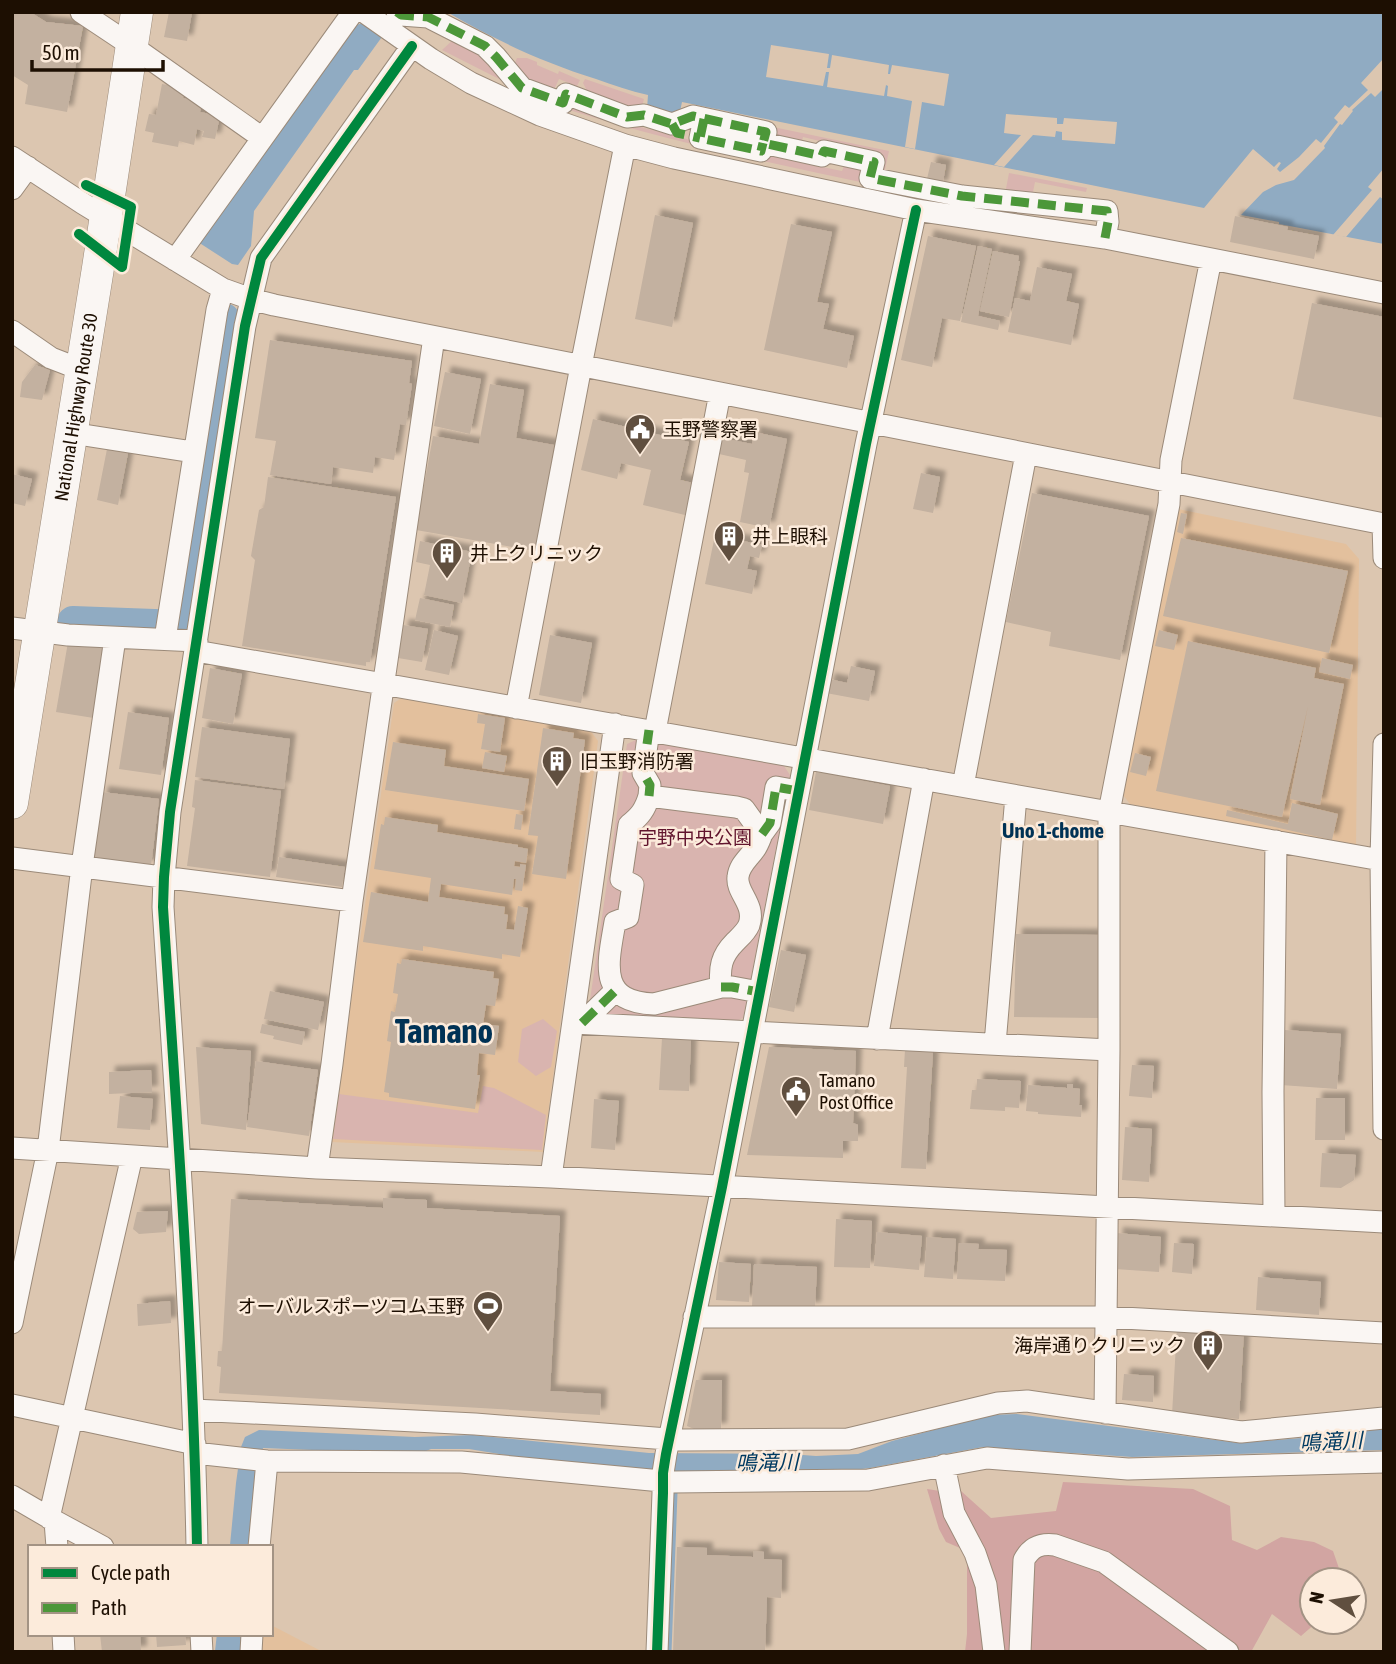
<svg xmlns="http://www.w3.org/2000/svg" width="1396" height="1664" font-family="'Asap Condensed','Noto Sans JP',sans-serif">
<style>
.built{fill:#e3c09d}
.green{fill:#d9b4af}
.forest{fill:#d2a5a2}
.water{fill:#90abc2}
.pier{fill:#dcc6b0}
.lines{fill:none;stroke-linecap:round;stroke-linejoin:round}
.stream{stroke:#90abc2;stroke-width:5}
.river{stroke:#90abc2;stroke-width:32}
.building{fill:#c3b1a0;filter:url(#shadow)}
.minor-casing{stroke:#9b8a79;stroke-width:23}
.highway-casing{stroke:#9b8a79;stroke-width:33}
.minor{stroke:#faf6f3;stroke-width:21}
.highway{stroke:#faf6f3;stroke-width:32}
.quiet{stroke:#4c9739;stroke-width:9;stroke-dasharray:18 9;stroke-linecap:butt}
.cycleway-casing{stroke:#fcebdb;stroke-width:15}
.cycleway{stroke:#00873e;stroke-width:10}
.labels{text-anchor:middle;dominant-baseline:central;stroke-width:5;stroke-linejoin:round;paint-order:stroke}
.street-label{font-size:19px;fill:#1d0f02;stroke:#fcebdb}
.poi-label{font-size:19px;fill:#1d0f02;stroke:#fcebdb;text-anchor:start}
.park-label{font-size:19px;fill:#61142d;stroke:#fcebdb}
.neighbourhood-label{font-size:21px;font-weight:bold;fill:#003255;stroke:#fcebdb}
.water-label{font-size:21px;font-style:italic;fill:#003a61;stroke:#fcebdb}
.town-label{font-size:33px;font-weight:bold;fill:#003255;stroke:#fcebdb}
</style>
<defs>
<filter id="shadow"><feDropShadow dx="6" dy="-6" stdDeviation="2" flood-color="#0004"/></filter>
</defs>
<rect width="100%" height="100%" fill="#dcc6b0"/>
<path class="built" d="M1178 509 1346 544 1359 559 1356 846 1130 804 1123 795Z
M403 697 590 730 598 741 543 1152 331 1142 394 703Z
M271 1625 323 1652H259L260 1634H271Z"/>
<path class="green" d="M454 39 463 40 513 86 442 50Z
M517 58H527L537 62V65L558 74 559 71 580 80 577 86 559 79 552 94 522 82 513 67Z
M585 79 644 99 641 110 591 99 583 83Z
M568 103 637 126 694 141 789 153 788 160 842 171 844 166 868 171 865 183C764 162 665 140 566 109Z
M686 109 889 151 884 174 875 172 879 155 803 137 800 148Z
M1009 173 1087 188 1086 192 1035 182 1032 197 1005 194Z
M638 739 782 763 790 775 743 1018 734 1022 606 1016 590 1000 627 744Z
M543 1019 557 1031 551 1067 536 1076 518 1062 522 1029Z
M483 1086 494 1088 546 1115 542 1150 333 1139 339 1094 478 1113Z"/>
<path class="forest" d="M1063 1482 1193 1489 1230 1506 1232 1540 1257 1550 1281 1537 1314 1542 1333 1551 1343 1580H1312V1622H1317L1301 1636 1272 1614 1251 1652H965L967 1634V1551L946 1542 939 1529 927 1489 940 1491H961L991 1518 1056 1511Z"/>
<path class="water" d="M400 12 358 70H354L254 211 251 246 238 265 232 264 198 242 353 26Z
M447 12H1384V58L1361 83 1368 90 1349 108 1345 105 1334 118 1338 122 1321 143 1316 139 1299 157 1280 172 1277 169 1281 163 1279 162 1274 167 1253 149 1204 208 682 102 679 116 647 109 648 95C630 91 613 85 596 79 542 62 495 40 447 12Z
M1384 88V244L1279 224V222L1241 215 1263 192 1276 185 1294 180 1325 148 1324 146 1340 124 1342 125 1353 111 1352 110 1371 93 1375 97Z
M1017 1414 1239 1443 1314 1437 1319 1434 1384 1429V1450L1132 1457 983 1447 870 1468 838 1472 682 1476 517 1457 469 1449H431L426 1451H337L263 1448 258 1472 250 1547 230 1545 236 1483 241 1447 245 1437 259 1430 415 1437 473 1435 649 1453 790 1454 816 1456 858 1454 892 1441 990 1415Z"/>
<path class="pier" d="M771 45 829 54 827 68H830L832 55 889 65 888 74H890L892 65 949 74 944 106 922 102 915 149 905 147 912 101 887 96 888 86 886 85 884 96 827 87 829 72H826L823 86 766 77Z
M1006 114 1057 118V124H1063L1064 118 1117 122 1115 144 1062 140V132L1056 131 1055 137 1033 135 1004 167 994 165 1021 135 1004 133Z
M1384 168V200L1380 197 1346 237 1333 235 1372 190 1368 187Z"/>
<g class="lines">
<path class="stream" d="M669 1652 675 1493"/>
<path class="river" d="M73 622 181 626 223 336 222 325 224 319
M231 1652 233 1634"/>
</g>
<path class="building" d="M12 12H30L46 22 83 26 67 112 25 104 28 85 12 75Z
M169 12H192L187 41 164 37Z
M162 84 185 89 183 98 202 102 200 112 220 116 215 139 202 137 204 131 197 129 194 145 179 141 178 147 152 142 154 133 145 131 149 114 156 115Z
M931 162 946 165 942 187 926 183Z
M655 215 693 223 672 327 635 319Z
M1235 216 1288 227 1287 230 1319 236 1314 259 1230 242Z
M791 224 832 232 817 302 829 304 823 329 854 336 847 368 764 350Z
M928 236 976 246 960 321 942 318 932 367 901 360Z
M978 246 992 249 978 316 1000 321 998 330 961 322Z
M993 251 1019 256 1018 261H1020L1009 317 980 311Z
M1037 267 1072 274 1066 301 1079 304 1071 345 1008 332 1015 298 1030 301Z
M1312 303 1384 317V418L1293 399Z
M270 340 412 361 409 383 412 384 406 425 400 424 394 460 375 457 373 473 333 467 331 484 270 475 276 441 255 438Z
M35 365 50 370 42 400 20 397 22 382Z
M445 372 481 379 470 434 434 426Z
M490 384 524 390 516 438 554 445 535 551 416 530 433 436 479 444Z
M593 419 689 442 680 480 693 483 685 515 643 505 651 470 621 463 617 479 581 470Z
M754 432 787 439 769 528 740 522 749 473 744 472 746 460 719 454 722 438 752 444Z
M107 449 128 453 118 505 97 500Z
M921 473 940 477 933 513 913 509Z
M12 474 32 479 25 506 12 503Z
M268 477 396 497 370 662H366V666L242 646 255 560 251 556 259 510 264 507Z
M1032 493 1149 516 1120 660 1049 646 1051 632 1006 622Z
M1181 513 1187 514 1183 534 1177 532Z
M715 535 762 545 759 558 750 556 747 569 757 571 752 594 705 584Z
M1181 538 1348 571 1329 653 1163 616Z
M420 541 472 552 462 603 424 595 430 565 416 562Z
M420 598 454 605 450 627 415 620Z
M403 625 428 629 422 662 398 658Z
M434 630 458 636 449 675 425 670Z
M1159 630 1178 635 1174 650 1155 646Z
M550 635 592 643 581 703 539 695Z
M1188 641 1316 668 1314 678 1344 684 1320 805 1290 799 1308 706 1282 817 1156 791Z
M68 642 111 649 100 719 56 712Z
M1322 658 1353 665 1350 679 1319 672Z
M851 666 875 671 869 701 826 693 829 679 847 683Z
M210 668 242 674 233 724 202 718Z
M128 712 169 718 161 775 119 769Z
M478 714 505 718 500 752 481 749 485 724 477 723Z
M202 727 290 739 284 789 195 777Z
M543 728 574 733 573 738 585 740 566 879 532 874 538 836 528 835Z
M393 742 446 750 444 766 529 779 524 811 385 790Z
M485 752 507 756 504 772 482 768Z
M1135 753 1151 757 1146 776 1130 772Z
M816 772 890 786 883 824 809 810Z
M195 780 281 791 270 877 187 866 195 808 192 807Z
M102 792 159 799 151 866 93 859Z
M1292 803 1338 814 1332 840 1226 816 1227 810 1288 824Z
M516 814 523 815 521 830 514 829Z
M385 817 438 825 437 832 518 845V847L528 849 526 863 515 861 514 866 520 867V864L526 865 522 891 515 890 516 879H514L512 895 441 884 439 897 505 907 504 914 508 915 506 929 514 930 518 906 528 908 520 957 502 954V959L423 946V951L363 942 371 892 428 902 431 878 374 869 381 824 384 825Z
M279 857 345 867 342 887 276 877Z
M1016 934 1100 935 1099 1018 1014 1017Z
M781 950 806 955 794 1012 769 1007Z
M402 959 494 972 493 978 499 979 495 1006 486 1005 483 1024 499 1026 495 1055 479 1053 477 1075H480L475 1109 389 1097V1093L384 1092 391 1042 387 1041 391 1011 395 1012 398 994 393 993 397 963 401 964Z
M270 991 324 1002 318 1030 264 1019Z
M262 1024 305 1032 302 1045 273 1039 274 1036 260 1033Z
M1285 1030 1341 1034 1337 1089 1281 1085Z
M662 1038 691 1039 689 1091 659 1090Z
M196 1047 251 1051 246 1130 201 1124Z
M769 1047 856 1051 853 1123 858 1125V1141H843V1158L747 1155Z
M905 1049 933 1051 926 1169 901 1168 907 1067H904Z
M256 1061 318 1070 309 1136 247 1127Z
M1132 1065 1154 1066 1152 1098 1129 1096Z
M151 1070 152 1092 109 1094V1072Z
M977 1079 1021 1081 1019 1108 1005 1107V1111L970 1109 972 1090H977Z
M1067 1084H1073V1088L1080 1089 1079 1105H1082L1081 1117 1038 1114V1112L1026 1111 1028 1085 1067 1088Z
M120 1096 153 1099 150 1130 117 1128Z
M1316 1098H1345V1140H1315Z
M594 1099 619 1101 615 1150 591 1148Z
M1125 1127 1152 1129 1149 1182 1122 1180Z
M1322 1153 1356 1155 1354 1180 1341 1188 1320 1187Z
M383 1198 427 1200V1208L560 1216 550 1391 601 1394 600 1415 219 1393 221 1367 217 1366 218 1351H222L231 1199 383 1208Z
M168 1211 166 1232 139 1234 133 1229 137 1212Z
M836 1219 872 1221 870 1268 834 1267Z
M877 1232 922 1236 919 1270 874 1266Z
M1117 1233 1161 1237 1159 1272 1115 1269Z
M927 1237 956 1239 953 1279 924 1277Z
M959 1243 979 1244 978 1249 1007 1250 1005 1281 957 1279Z
M1174 1243 1194 1244 1192 1274 1172 1272Z
M719 1262 751 1264 749 1302 716 1300Z
M754 1264 817 1267 815 1308 752 1306Z
M1258 1277 1321 1282 1319 1315 1256 1310Z
M170 1301 171 1323 138 1326 137 1304Z
M1177 1326 1244 1330 1239 1419 1172 1415Z
M1124 1374 1154 1376 1153 1402 1122 1400Z
M696 1380H722L721 1429H694L687 1426Z
M677 1547 707 1548V1555L753 1557 754 1551 764 1552V1559L782 1560 781 1598 767 1597 765 1652H673Z
M100 1634H140L141 1652H102Z
M156 1634H185L186 1645 157 1647Z"/>
<g class="lines">
<g class="minor-casing">
<path id="minor" d="M81 12 132 46 261 137
M364 12 431 59 471 83 540 115 625 145 674 158 916 210 1105 238 1384 293
M397 12 401 15 428 17 485 46 496 57 522 88 563 103 566 94 627 117 644 115 672 124 693 116 766 132 763 143 822 156 824 151 874 162 870 178 962 196 1107 211 1108 222 1105 238
M704 119 700 138 761 151 763 143
M12 157 82 203 223 289 251 299 274 305 1384 524
M12 189 28 167
M175 260 353 12
M12 331 51 358 82 370
M71 433 193 452
M1383 524 1384 558
M12 628 68 635 197 641
M165 639 217 310 223 289
M196 651 1381 860
M516 708 581 366 625 145
M655 731 720 393
M1384 744 1381 860 1384 1129
M963 786 1026 454
M649 796 650 785 643 773 649 730
M762 834 770 823 776 787 798 791
M12 858 352 901
M721 987C719 968 721 956 735 942 740 937 746 932 749 925 756 904 736 893 738 877 739 865 748 859 755 849 758 845 760 839 762 834L744 809 736 807 649 796C645 810 640 816 629 825L621 879 633 885 628 917 615 922C608 963 597 1002 654 1004L721 987H732L759 992
M573 1023 1109 1050
M582 1023 616 990
M877 1039 924 779
M995 1044 1016 796
M12 1148 317 1168 551 1177 1384 1222
M317 1168 332 1064 352 901 434 337
M551 1177 615 724
M1274 1216 1273 1092 1276 841
M694 1317H1106L1384 1333
M12 1323 48 1150 82 866 115 638
M12 1405 195 1444
M193 1410 475 1424 680 1440 848 1439 998 1403 1027 1401 1241 1432 1384 1418
M1105 1413 1109 1050V812L1169 504 1171 460 1211 259
M195 1453 267 1461 461 1462 672 1482 868 1480 987 1458 1128 1469 1384 1462
M944 1465 954 1513 975 1553 986 1585 994 1652
M12 1496 55 1521 103 1547
M49 1518 132 1156
M55 1521 57 1547
M197 1547C193 1333 177 1120 163 907L164 877 170 812 245 326 261 258 412 46
M259 1547 267 1461
M63 1634 64 1652
M201 1634 202 1652
M251 1652 252 1634
M657 1652 663 1493V1473L666 1454 722 1187 866 444 916 210
M1020 1652 1024 1560C1031 1547 1040 1543 1055 1545L1104 1562 1228 1652"/>
</g>
<g class="highway-casing">
<g id="highway">
<path id="s1" d="M12 803 98 268 137 12"/>
</g>
</g>
<use href="#minor" class="minor"/>
<use href="#highway" class="highway"/>
<path class="quiet" d="M397 12 401 15 428 17 485 46 496 57 522 88 563 103 566 94 627 117 644 115 672 124 693 116 766 132 763 143 822 156 824 151 874 162 870 178 962 196 1107 211 1108 222 1105 238
M704 119 700 138 761 151 763 143
M672 124 677 133 700 138
M649 796 650 785 643 773 649 730
M762 834 770 823 776 787 798 791
M721 987H732L759 992
M582 1023 616 990"/>
<g class="cycleway-casing">
<path id="cycleway" d="M79 234 122 267 131 207 86 185
M197 1547C193 1333 177 1120 163 907L164 877 170 812 245 326 261 258 412 46
M657 1652 663 1493V1473L666 1454 722 1187 866 444 916 210"/>
</g>
<use href="#cycleway" class="cycleway"/>
</g>
<defs>
<g id="civic-pin" transform="scale(1.575)"><path d="M0 17L-7.5 6A9.5 9.5 0 1 1 7.5 6Z" fill="#604f3f" stroke="#fcebdb"/><path d="M-.6-6.5H3V-4.5H.6V-3L4-1V1h2V6H-6V1h2V-1L-.6-3ZM-1.2 2.5V6h2.4V2.5Z" fill="#fff"/></g>
<g id="building-pin" transform="scale(1.575)"><path d="M0 17L-7.5 6A9.5 9.5 0 1 1 7.5 6Z" fill="#604f3f" stroke="#fcebdb"/><path d="M-4-6H4V6H1V3H-1V6H-4ZM-2.5-4.3h1.7v1.8h-1.7ZM.8-4.3h1.7v1.8H.8ZM-2.5-1h1.7V.8h-1.7ZM.8-1h1.7V.8H.8Z" fill="#fff"/></g>
<g id="stadium-pin" transform="scale(1.575)"><path d="M0 17L-7.5 6A9.5 9.5 0 1 1 7.5 6Z" fill="#604f3f" stroke="#fcebdb"/><path d="M0-5a6.5 5 0 1 0 0 10a6.5 5 0 1 0 0-10ZM-3.5-1.8h7v3.6h-7Z" fill="#fff"/></g>
</defs>
<g fill-rule="evenodd">
<use href="#civic-pin" x="640" y="429"/>
<use href="#building-pin" x="729" y="536"/>
<use href="#building-pin" x="447" y="553"/>
<use href="#building-pin" x="557" y="761"/>
<use href="#civic-pin" x="796" y="1091"/>
<use href="#stadium-pin" x="488" y="1306"/>
<use href="#building-pin" x="1208" y="1345"/>
</g>
<g class="labels">
<g class="street-label">
<text stroke="none"><textPath href="#s1" startOffset="401">National Highway Route 30</textPath></text>
</g>
<g class="poi-label">
<text x="663" y="429">玉野警察署</text>
<text x="752" y="536">井上眼科</text>
<text x="470" y="553">井上クリニック</text>
<text x="580" y="761">旧玉野消防署</text>
<text x="819" y="1080">Tamano<tspan x="819" dy="22">Post Office</tspan></text>
<text x="465" y="1306" text-anchor="end">オーバルスポーツコム玉野</text>
<text x="1185" y="1345" text-anchor="end">海岸通りクリニック</text>
</g>
<g class="park-label">
<text x="695" y="837">宇野中央公園</text>
</g>
<g class="neighbourhood-label">
<text x="1053" y="830">Uno 1-chome</text>
</g>
<g class="water-label">
<text transform="translate(1331 1441) rotate(-3)">鳴滝川</text>
<text transform="translate(767 1462) rotate(-1)">鳴滝川</text>
</g>
<g class="town-label">
<text x="444" y="1031">Tamano</text>
</g>
</g>
<rect width="1396" height="1664" fill="none" stroke="#1d0f02" stroke-width="28"/>
<rect x="28" y="1545" width="245" height="91" fill="#fcebdb" stroke="#a39384" stroke-width="2"/>
<rect x="42" y="1568" width="35" height="10" fill="#00873e" stroke="#a39384" stroke-width="2"/>
<text x="91" y="1580" font-size="21" fill="#1d0f02">Cycle path</text>
<rect x="42" y="1603" width="35" height="10" fill="#4c9739" stroke="#a39384" stroke-width="2"/>
<text x="91" y="1615" font-size="21" fill="#1d0f02">Path</text>
<g transform="translate(1333 1601) rotate(282)"><circle r="33" fill="#fcebdb" stroke="#a39384" stroke-width="2"/>
<path d="M0-5L12 26L0 18L-12 26Z" fill="#604f3f"/>
<text y="-10" font-size="19" font-weight="bold" text-anchor="middle" fill="#1d0f02">N</text>
</g>
<path d="M32 60v10h131v-10" fill="none" stroke="#1d0f02" stroke-width="3.5"/>
<text x="42" y="60" font-size="21" fill="#1d0f02" stroke="#fcebdb" stroke-width="5" paint-order="stroke">50 m</text>
</svg>
